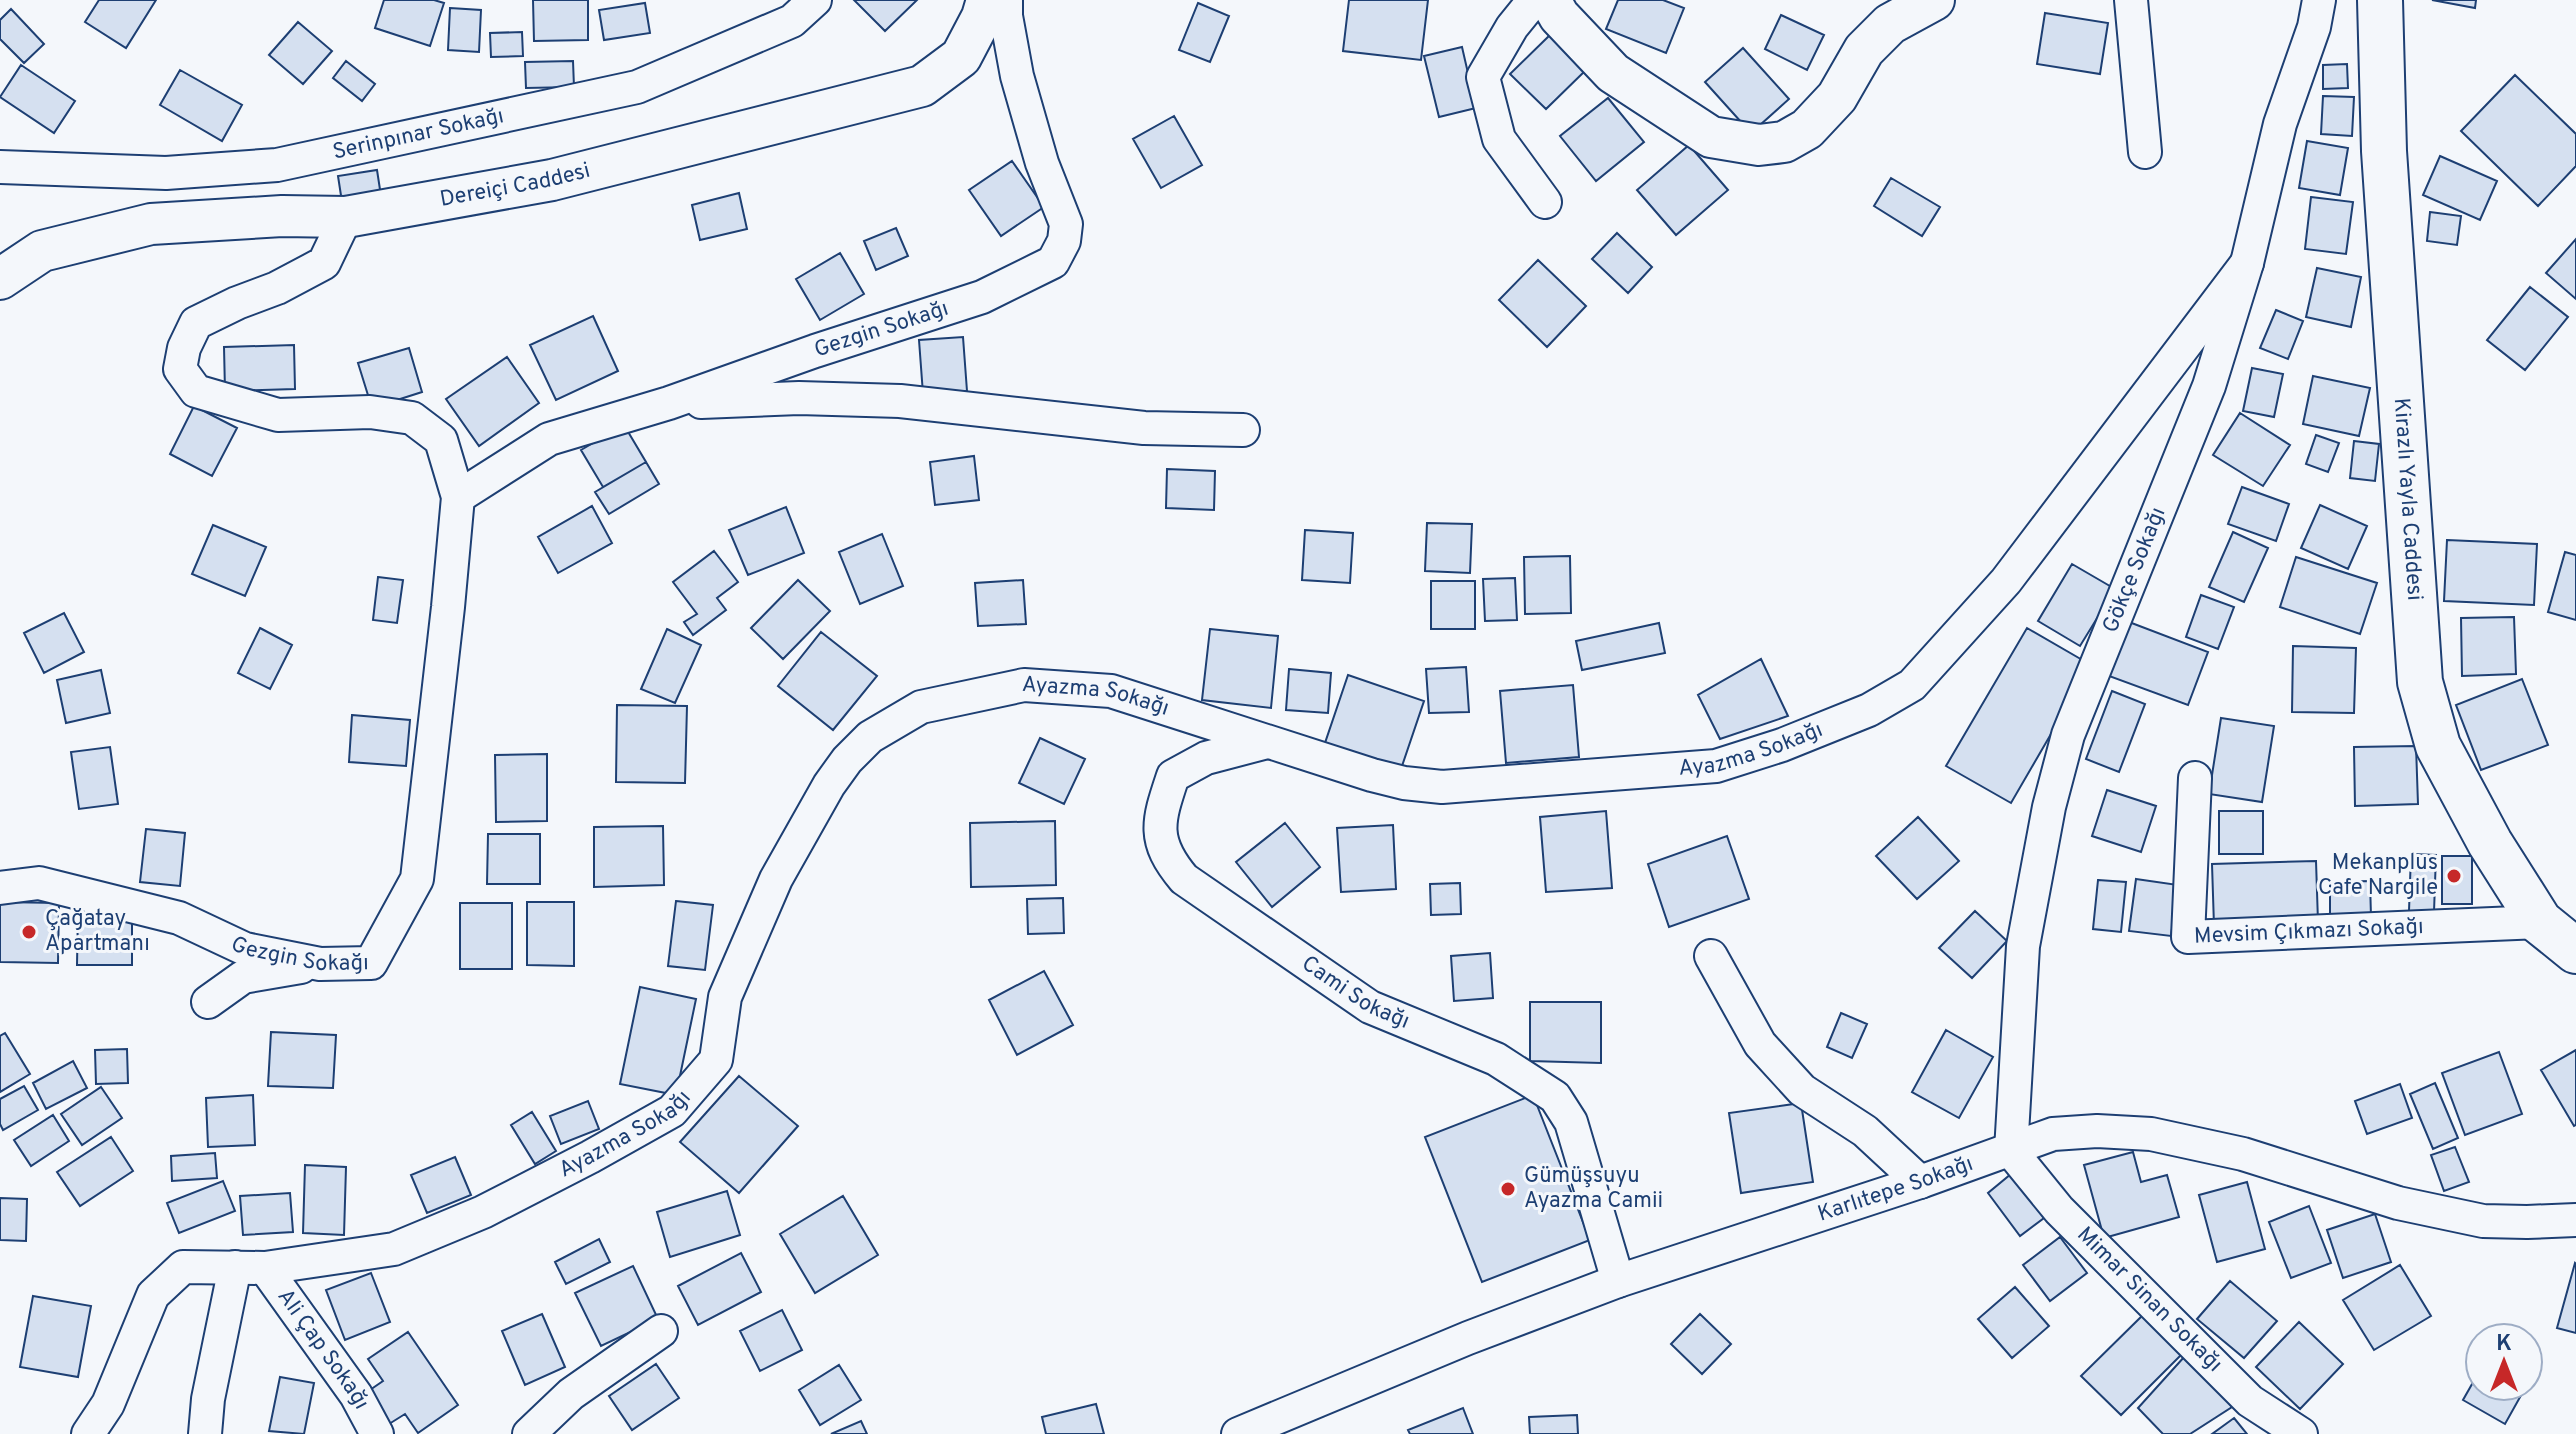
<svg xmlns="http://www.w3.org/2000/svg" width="2576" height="1434" font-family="Overpass,sans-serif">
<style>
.building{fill:#d5e0f0;stroke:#1d3f73;stroke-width:2}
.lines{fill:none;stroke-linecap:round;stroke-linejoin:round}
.minor-casing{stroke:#1d3f73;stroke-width:36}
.tertiary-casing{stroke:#1d3f73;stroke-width:44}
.secondary-casing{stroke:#1d3f73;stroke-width:48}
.minor{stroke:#f4f7fb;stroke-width:32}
.tertiary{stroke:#f4f7fb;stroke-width:40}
.secondary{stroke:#f4f7fb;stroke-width:44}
.poi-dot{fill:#c62828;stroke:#f4f7fb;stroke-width:3}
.labels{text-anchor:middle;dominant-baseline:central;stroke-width:6;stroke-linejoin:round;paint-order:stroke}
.street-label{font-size:22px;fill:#1d3f73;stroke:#f4f7fb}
.poi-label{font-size:22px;fill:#1d3f73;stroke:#f4f7fb;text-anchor:start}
</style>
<rect width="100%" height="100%" fill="#f4f7fb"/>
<path class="building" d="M99 0H156L126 48 85 22Z
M384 0H434L444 3 430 46 375 28Z
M533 0H588V40L534 41Z
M854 0H917L885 31Z
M1349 0H1428L1421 60 1343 51Z
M1618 0H1663L1684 8 1666 53 1606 29Z
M2432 0H2476L2475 8Z
M645 3 650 33 604 40 599 10Z
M1198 3 1229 16 1210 62 1179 50Z
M450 8 481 10 479 52 448 50Z
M11 9 44 44 24 63 0 39V20Z
M2045 13 2108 23 2100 74 2037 64Z
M1781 15 1824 35 1807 70 1765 49Z
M298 22 332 51 303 84 269 55Z
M522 32 523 56 491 57 490 33Z
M1552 33 1588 68 1546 109 1510 74Z
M1462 47 1476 108 1439 117 1424 56Z
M1743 48 1789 99 1751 133 1705 82Z
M346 61 375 84 362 101 333 78Z
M573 61 574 87 526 88 525 62Z
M2347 64 2348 88 2323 89V65Z
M21 65 75 101 54 133 0 97Z
M180 70 242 105 222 141 160 105Z
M2515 75 2576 134V166L2538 206 2461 131Z
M2323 96 2354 97 2352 136 2321 134Z
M1608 98 1644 142 1596 181 1560 136Z
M1174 116 1202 165 1161 188 1133 139Z
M2307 141 2348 148 2340 195 2299 188Z
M1689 145 1728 190 1676 235 1637 190Z
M2440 156 2497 181 2480 220 2423 195Z
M1012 161 1044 207 1001 236 969 190Z
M377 170 381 196 342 202 338 176Z
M1891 178 1940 207 1922 236 1874 206Z
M739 193 747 229 700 240 692 205Z
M2311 197 2353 202 2346 254 2305 249Z
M2430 212 2461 216 2457 245 2427 241Z
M896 228 908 256 876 270 864 241Z
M1617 233 1652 267 1628 293 1592 259Z
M2576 239V299L2546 273Z
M840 253 864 294 820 320 796 279Z
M1538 260 1586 306 1547 347 1499 300Z
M2317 268 2361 277 2351 327 2306 317Z
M2530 287 2568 317 2525 370 2487 340Z
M2276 310 2303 321 2288 359 2260 348Z
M593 316 618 371 556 400 530 345Z
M963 337 967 391 923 394 919 340Z
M294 345 295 389 225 391 224 347Z
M409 348 422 392 372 408 358 363Z
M507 357 539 403 479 446 446 399Z
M2252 368 2283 374 2274 417 2243 411Z
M2313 376 2370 388 2359 436 2303 424Z
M194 406 237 428 212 476 170 454Z
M2240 413 2290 445 2263 486 2213 455Z
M624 425 646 462 603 487 581 450Z
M2316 435 2339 443 2328 472 2306 464Z
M2354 441 2379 444 2375 481 2350 478Z
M974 456 979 500 935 505 930 462Z
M646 462 659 484 609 514 595 492Z
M1167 469 1215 471 1214 510 1166 508Z
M2242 487 2289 504 2276 541 2228 524Z
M2320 505 2367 526 2348 569 2301 548Z
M592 506 612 543 558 573 538 537Z
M786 507 804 553 748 575 729 530Z
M1427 523 1472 524 1470 573 1425 571Z
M213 525 266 547 245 596 192 574Z
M1305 530 1353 533 1350 583 1302 580Z
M2233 532 2268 548 2244 602 2209 587Z
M882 534 903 586 860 604 839 552Z
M2447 540 2537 544 2534 605 2444 601Z
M714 551 738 582 717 598 726 610 693 635 684 622 697 614 673 582Z
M2565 552 2576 555V620L2548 612Z
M1570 556 1571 613 1525 614 1524 557Z
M2296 557 2377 583 2360 634 2280 607Z
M2072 564 2115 589 2080 646 2038 621Z
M378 577 403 580 397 623 373 620Z
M1515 578 1517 620 1485 621 1483 579Z
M798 580 830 611 783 659 751 628Z
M1023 580 1026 624 978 626 975 583Z
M1431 581H1475V629H1431Z
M2201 595 2234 607 2218 649 2186 637Z
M64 613 84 652 44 673 24 633Z
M2514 617 2516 674 2462 676 2461 618Z
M2129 622 2208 652 2188 705 2109 676Z
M1659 623 1665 653 1582 670 1576 641Z
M260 628 292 645 270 689 238 673Z
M2027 628 2091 665 2011 803 1946 766Z
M667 629 701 645 675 703 641 689Z
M1210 629 1278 636 1271 708 1202 700Z
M821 632 877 676 833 730 778 686Z
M2293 646 2356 648 2354 713 2292 712Z
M1761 659 1788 716 1720 739 1698 695Z
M1466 667 1469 712 1429 713 1426 669Z
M1289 669 1331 673 1328 713 1286 710Z
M101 670 110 713 66 723 57 680Z
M1348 675 1424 701 1401 769 1325 743Z
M2522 679 2548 745 2481 770 2456 705Z
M1573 685 1579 757 1506 763 1500 691Z
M2112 691 2145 704 2119 772 2086 759Z
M617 705 687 706 685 783 616 782Z
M352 715 410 720 406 766 349 762Z
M2221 718 2274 726 2262 802 2209 794Z
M1040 738 1085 759 1064 804 1019 783Z
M2416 746 2418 804 2355 806 2354 747Z
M110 747 118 804 79 809 71 752Z
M547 754V821L496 822 495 755Z
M2107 790 2156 806 2141 852 2092 836Z
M1606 811 1612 888 1546 892 1540 817Z
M2219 811H2263V854H2219Z
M1918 817 1959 861 1917 899 1876 856Z
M1055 821 1056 885 971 887 970 823Z
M1285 823 1320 867 1272 907 1236 862Z
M1393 825 1396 889 1341 892 1337 828Z
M663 826 664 885 594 887V827Z
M146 829 185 833 180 886 140 882Z
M488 834H540V884H487Z
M1727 836 1749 899 1669 927 1648 864Z
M2411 854 2436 855 2434 912 2409 911Z
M2442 856H2472V904H2442Z
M2316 861 2318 922 2214 926 2212 864Z
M2136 879 2178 885 2171 936 2129 931Z
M2098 880 2126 882 2121 932 2093 929Z
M2370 881 2371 917 2330 918V882Z
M1460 883 1461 914 1431 915 1430 884Z
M1063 898 1064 933 1028 934 1027 899Z
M676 901 713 905 705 970 668 966Z
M0 902 59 903 58 963 0 962Z
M527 902H574V966L527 965Z
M460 903H512V969H460Z
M78 910 132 911V965H77Z
M1975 911 2007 941 1972 978 1939 948Z
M1490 953 1493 998 1454 1001 1451 956Z
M1044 971 1073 1025 1017 1055 989 1000Z
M640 987 696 999 676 1095 620 1084Z
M1530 1002H1601V1063L1530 1061Z
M1841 1013 1867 1024 1852 1058 1827 1047Z
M1946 1030 1993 1057 1959 1118 1912 1092Z
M271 1032 336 1035 333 1088 268 1086Z
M5 1033 30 1074 0 1092V1036Z
M127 1049 128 1083 96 1084 95 1050Z
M2576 1050V1125L2574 1126 2541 1070Z
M2499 1052 2522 1114 2465 1135 2442 1073Z
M73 1061 87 1088 46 1109 33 1083Z
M739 1076 798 1126 739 1193 680 1142Z
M2435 1083 2458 1138 2433 1149 2410 1094Z
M2400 1084 2412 1118 2367 1134 2355 1101Z
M24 1086 38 1110 3 1130 0 1124V1099Z
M101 1087 122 1118 82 1145 61 1114Z
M253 1095 255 1145 208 1147 206 1098Z
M1533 1095 1590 1240 1482 1282 1425 1137Z
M588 1101 599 1129 561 1144 550 1116Z
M1801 1103 1813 1182 1741 1193 1729 1113Z
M532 1112 556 1151 535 1164 511 1125Z
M53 1115 69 1141 31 1166 14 1140Z
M111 1137 133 1171 80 1206 57 1172Z
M2455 1147 2469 1182 2444 1191 2431 1155Z
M2133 1152 2141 1182 2167 1175 2179 1217 2104 1238 2084 1165Z
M215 1153 217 1178 172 1181 171 1156Z
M455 1157 471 1195 427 1213 411 1175Z
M305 1165 346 1167 344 1235 303 1233Z
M2011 1174 2044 1218 2020 1236 1988 1193Z
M223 1181 235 1211 179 1233 167 1203Z
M2247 1182 2265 1249 2217 1262 2199 1195Z
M727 1191 740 1235 670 1257 657 1212Z
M290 1193 293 1232 243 1235 240 1196Z
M843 1196 878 1255 815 1293 780 1234Z
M0 1198 27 1199 26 1241 0 1240Z
M2309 1206 2331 1263 2291 1278 2269 1222Z
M2375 1214 2391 1262 2343 1278 2327 1230Z
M2060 1237 2087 1273 2050 1301 2023 1265Z
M599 1239 610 1262 566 1284 555 1262Z
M741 1253 761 1292 698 1325 678 1286Z
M2575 1263 2576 1264V1333L2557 1328Z
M2400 1265 2431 1316 2374 1350 2343 1300Z
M633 1266 658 1319 601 1346 575 1293Z
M371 1273 390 1322 345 1340 326 1290Z
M2230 1281 2277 1321 2244 1358 2197 1319Z
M2015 1287 2049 1326 2012 1358 1978 1319Z
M33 1296 91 1306 78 1377 20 1367Z
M782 1310 802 1350 760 1371 740 1331Z
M2146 1312 2185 1351 2121 1415 2081 1376Z
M542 1314 565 1367 525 1385 502 1331Z
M1700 1314 1731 1344 1702 1374 1671 1344Z
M2299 1322 2343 1364 2300 1409 2256 1367Z
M408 1332 458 1405 418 1433 405 1414 389 1424 367 1392 383 1381 368 1359Z
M2185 1356 2212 1381 2232 1407 2190 1434H2163L2138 1408Z
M656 1364 679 1398 632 1430 609 1396Z
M839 1365 861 1400 820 1425 799 1390Z
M2480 1370V1386H2518L2524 1390 2505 1424 2463 1400Z
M280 1377 314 1383 304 1434 269 1431Z
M1096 1404 1104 1434H1046L1042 1417Z
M1463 1408 1473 1434H1410L1408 1430Z
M1577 1415 1578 1434H1530L1529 1417Z
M2234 1418 2247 1434H2212Z
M861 1421 867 1434H831Z"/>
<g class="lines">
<g class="minor-casing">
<g id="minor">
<path d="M1534 0 1512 27 1483 77 1499 139 1545 202"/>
<path d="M2131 0 2145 152"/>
<path id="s1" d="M0 167 166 173 277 165 637 87 792 21 815 0"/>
<path d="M701 402 799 398 900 401 1144 428 1243 430"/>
<path id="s2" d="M458 497 549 439 669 403 815 351 982 297 1053 262 1064 241 1066 224 1042 163 1017 76 1006 16V0"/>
<path id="s3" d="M1267 742 1206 758 1173 776C1158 821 1151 840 1184 879L1370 1007 1496 1059 1555 1097 1571 1122 1618 1281"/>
<path id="s4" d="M2195 778 2188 937 2540 922"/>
<path id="s5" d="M0 888 39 883 179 918 245 949 320 964 371 963 417 879 448 607 458 497 441 440 412 418 370 412 278 415 196 391 180 369 184 348 196 323 237 303 277 288 324 263 346 217"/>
<path d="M1711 956 1760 1044 1802 1090 1865 1131 1920 1182"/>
<path d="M208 1002 243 977 301 967"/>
<path id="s6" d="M265 1268 356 1395 377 1434"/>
<path id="s7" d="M88 1434 108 1404 153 1295 183 1267 265 1268 394 1249 483 1212 590 1157 672 1111 716 1060 725 997 776 879 829 785 847 760 870 737 921 707 1024 685 1111 691 1372 775 1404 783 1442 787 1716 766 1782 745 1869 710 1912 685 2006 581 2247 263"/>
<path d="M205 1434 208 1399 235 1267"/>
<path d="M529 1434 571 1394 661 1331"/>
<path id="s8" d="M1238 1434 1468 1338 1618 1281 1920 1182 2053 1134 2097 1131 2151 1134 2243 1154 2398 1203 2483 1221 2527 1222 2576 1220"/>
<path id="s9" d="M2301 1434 2250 1401 2059 1210 2011 1151 2023 946 2049 807 2068 735 2209 386 2247 263 2280 124 2314 27 2319 0"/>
</g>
</g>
<g class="tertiary-casing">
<g id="tertiary">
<path d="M1550 0 1559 16 1613 73 1711 137 1759 145 1784 142 1807 129 1837 97 1864 50 1890 24 1934 0"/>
<path id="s10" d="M0 279 42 251 151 224 282 216 346 217 552 180 922 86 961 57 982 17 987 0"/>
</g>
</g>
<g class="secondary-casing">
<g id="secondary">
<path id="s11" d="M2380 0 2384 151 2420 682 2438 746 2490 843 2540 922 2576 951"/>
</g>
</g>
<use href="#minor" class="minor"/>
<use href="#tertiary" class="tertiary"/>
<use href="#secondary" class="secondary"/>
</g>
<g class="poi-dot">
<circle cx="2454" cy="876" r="8"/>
<circle cx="29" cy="932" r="8"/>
<circle cx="1508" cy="1189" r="8"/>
</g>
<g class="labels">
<g class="street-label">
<text stroke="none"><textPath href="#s1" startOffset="422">Serinpınar Sokağı</textPath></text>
<text stroke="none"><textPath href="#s10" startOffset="530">Dereiçi Caddesi</textPath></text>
<text stroke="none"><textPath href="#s2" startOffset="458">Gezgin Sokağı</textPath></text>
<text stroke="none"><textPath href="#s11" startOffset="500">Kirazlı Yayla Caddesi</textPath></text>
<text stroke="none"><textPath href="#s9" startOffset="1006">Gökçe Sokağı</textPath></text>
<text stroke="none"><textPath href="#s7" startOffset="1386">Ayazma Sokağı</textPath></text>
<text stroke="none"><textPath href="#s7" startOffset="2058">Ayazma Sokağı</textPath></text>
<text stroke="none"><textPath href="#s4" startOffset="280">Mevsim Çıkmazı Sokağı</textPath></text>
<text stroke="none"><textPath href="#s5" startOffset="312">Gezgin Sokağı</textPath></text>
<text stroke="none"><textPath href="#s3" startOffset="418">Cami Sokağı</textPath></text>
<text stroke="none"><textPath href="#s7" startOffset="666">Ayazma Sokağı</textPath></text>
<text stroke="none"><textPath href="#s8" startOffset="702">Karlıtepe Sokağı</textPath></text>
<text transform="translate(2149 1300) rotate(45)">Mimar Sinan Sokağı</text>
<text stroke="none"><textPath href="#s6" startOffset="100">Ali Çap Sokağı</textPath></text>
</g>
<g class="poi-label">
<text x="2438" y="863" text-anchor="end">Mekanplus<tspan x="2438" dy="25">Cafe Nargile</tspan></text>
<text x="45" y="919">Çağatay<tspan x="45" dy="25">Apartmanı</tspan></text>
<text x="1524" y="1176">Gümüşsuyu<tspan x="1524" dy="25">Ayazma Camii</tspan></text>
</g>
</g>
<g transform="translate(2504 1362)"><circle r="38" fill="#f4f7fb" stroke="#9eadc5" stroke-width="2"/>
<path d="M0-6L14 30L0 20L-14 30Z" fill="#c62828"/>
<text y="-12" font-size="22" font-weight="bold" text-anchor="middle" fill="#1d3f73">K</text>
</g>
</svg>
